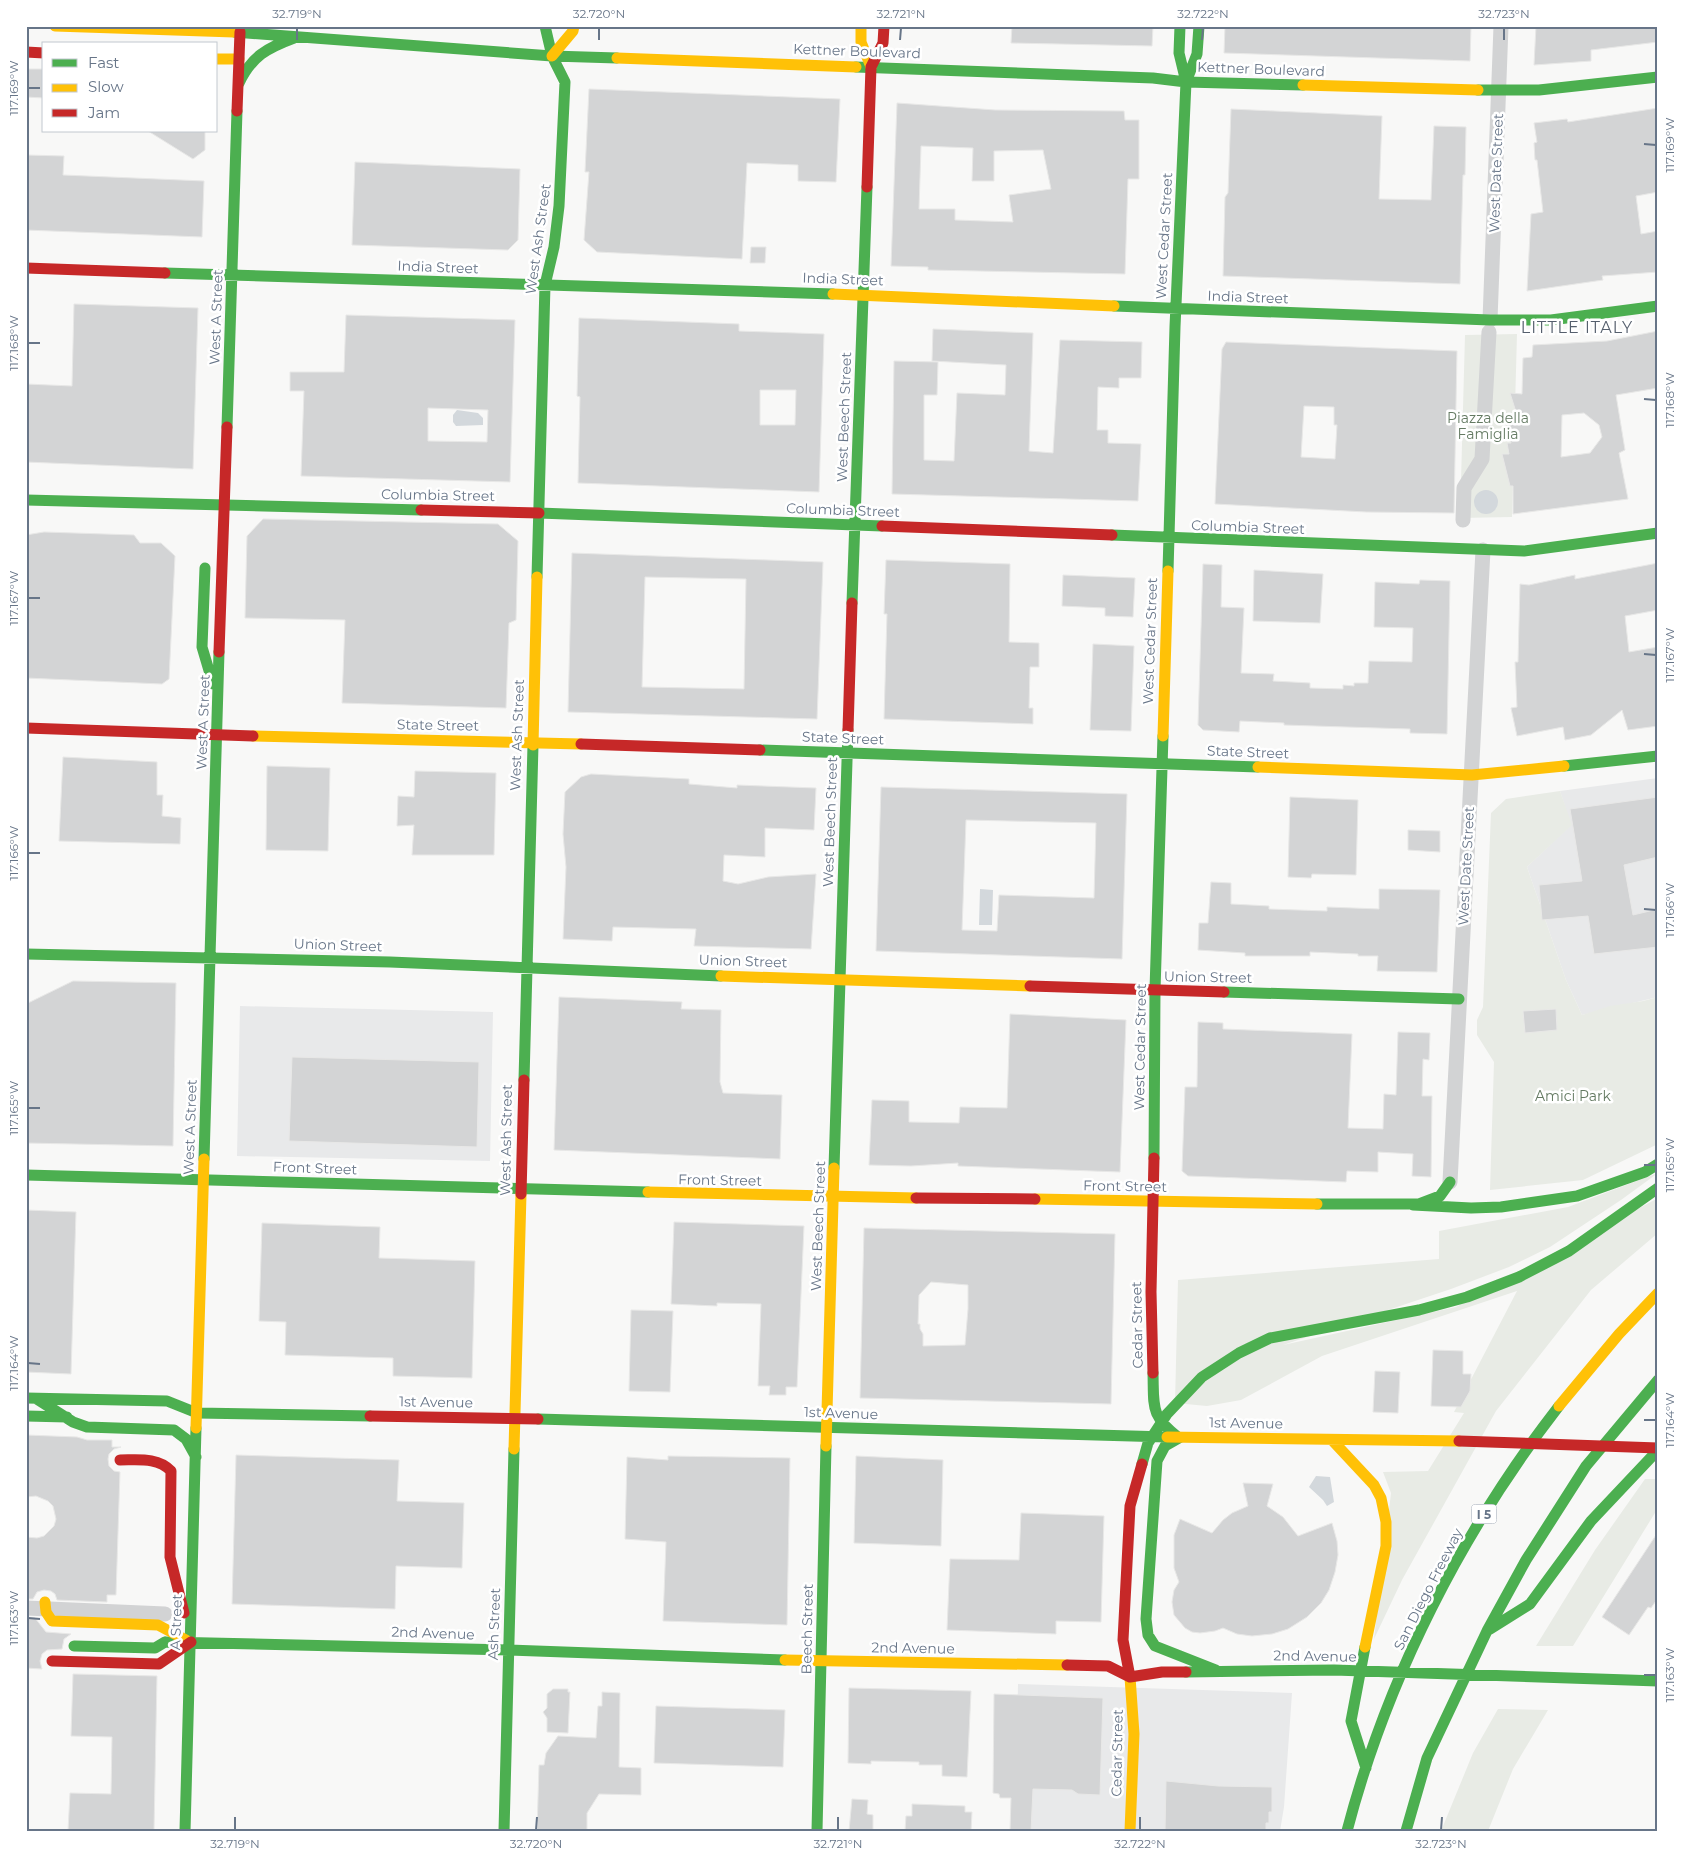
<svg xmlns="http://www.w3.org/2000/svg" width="1684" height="1857" font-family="Montserrat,sans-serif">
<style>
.built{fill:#e8e9ea}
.green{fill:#e8ebe5}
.water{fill:#d3d8dc}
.building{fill:#d3d4d5;stroke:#e8e8e7;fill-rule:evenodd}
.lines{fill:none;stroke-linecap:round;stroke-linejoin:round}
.street{stroke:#d2d3d4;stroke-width:15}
.fast{stroke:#4caf50;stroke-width:11}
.slow{stroke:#ffc107;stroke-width:11}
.jam{stroke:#c62828;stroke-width:11}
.ticks{fill:none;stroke:#677588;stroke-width:2}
.labels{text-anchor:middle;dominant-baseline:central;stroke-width:5;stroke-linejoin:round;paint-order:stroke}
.shield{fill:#fff;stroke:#959eac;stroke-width:1}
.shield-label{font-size:12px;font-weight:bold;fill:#677588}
.street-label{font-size:14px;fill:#677588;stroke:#fff}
.park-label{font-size:14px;fill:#647a62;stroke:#fff}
.quarter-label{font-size:16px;letter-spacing:1px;fill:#555f6d;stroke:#fff}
.neatline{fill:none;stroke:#677588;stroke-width:2}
.ticks-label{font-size:12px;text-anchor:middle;fill:#677588}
</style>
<rect width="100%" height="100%" fill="#f8f8f7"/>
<path class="built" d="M1658 778V997L1582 1015 1566 980 1527 867 1571 825 1560 791Z
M240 1006 493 1012 490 1161 237 1156Z
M1018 1684 1292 1693 1284 1807 1280 1831H1015Z"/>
<path class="green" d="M1517 334 1512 517 1460 518 1465 335Z
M1560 791 1572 825 1527 867 1566 980 1582 1015 1610 1006 1643 1001 1658 997V1144L1583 1180 1490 1190 1494 1062 1477 1035V1020L1483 1007 1491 813 1506 799Z
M1658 1173 1621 1200 1550 1247 1509 1267 1451 1289 1283 1345 1456 1307 1658 1198V1233L1591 1290 1496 1411 1402 1580 1374 1639 1391 1493 1383 1472 1428 1471 1464 1413 1454 1412 1517 1291 1322 1356 1241 1400 1207 1406 1175 1403 1178 1280 1439 1259V1231L1568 1207Z
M1645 1479H1658V1508L1573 1646H1536L1595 1550Z
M1498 1709 1548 1710 1513 1769 1488 1831H1441L1473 1753Z"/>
<path class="water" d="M457 410 478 413 483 418V425L456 426 453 422V415Z
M1474 502a12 12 0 1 1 24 0a12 12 0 1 1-24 0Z
M980 889 993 890 992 925H979Z
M1316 1476 1330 1477 1334 1502 1327 1506 1323 1500 1309 1487Z"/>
<path class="building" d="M1012 26H1153L1152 46 1011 43Z
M1225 26H1471L1470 61 1224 53Z
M1536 26H1658V42L1591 50V61L1534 65Z
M26 69H44V98L26 97Z
M589 89 840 99 836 182 798 181V165L747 163 742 259 597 252 584 240 589 172H585Z
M897 103 995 110 1124 111 1125 120H1139V179H1128L1125 274 928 270V267L891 266ZM921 146 973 148 972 181H994V151L1043 150 1051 189 1009 195 1013 222 955 220V209H919Z
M1658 108V192L1636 196 1641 234 1658 231V272L1602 276 1603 280 1527 291 1531 214 1543 212 1537 160H1535L1534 143 1537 142 1534 123 1567 119 1568 122Z
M1231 109 1382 116 1379 199 1431 200 1434 126 1466 127 1465 175H1463L1460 284 1223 276 1225 197 1228 193Z
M148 131H205V150L193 159Z
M26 155 64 156 63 175 204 181 202 237 26 230Z
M355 162 520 169 518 240 508 250 352 245Z
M751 247H766L765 263H750Z
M74 304 198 308 193 469 26 462V384L72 386Z
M346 315 515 320 510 482 301 476 304 391H290V372H344ZM428 408 488 410 487 442 428 441Z
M579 318 739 324V331L824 334 819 492 578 483 580 397 577 396ZM760 390H796L795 425H760Z
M933 329 1033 333 1029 451 1053 453 1060 340 1142 342 1141 378H1119V388L1098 387 1097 430H1108V443L1141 444 1138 501 892 494 894 361 938 362 937 395H924V460L954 461 957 393 1005 395 1006 365 932 361Z
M1658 331V388L1616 395 1625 450 1619 453 1628 499 1513 514V486H1510L1502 454H1509L1507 443H1511L1506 423H1514L1511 414 1516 412 1510 393 1522 394 1523 358 1532 357 1533 345 1607 341ZM1584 413 1599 425 1602 437 1590 453 1561 457 1562 415Z
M1226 342 1457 351 1454 513 1366 512 1215 504 1222 349ZM1304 406 1334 407V425H1337L1335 459 1301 457Z
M263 519 498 524 518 541 516 620 509 623 506 708 342 703 345 620 245 618 247 536Z
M44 532 134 535 140 543H161L175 556 169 679 162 684 26 678V535Z
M572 553 823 562 817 719 568 712ZM645 577 746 579 744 689 642 687Z
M886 560 1010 564 1009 642 1039 643V667H1030L1029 708H1033V724L884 719 887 614H884Z
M1658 563V610L1625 616 1629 652 1658 647V726L1628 730 1622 710 1591 735 1565 740 1563 727 1517 736 1511 708 1517 707 1515 662H1518L1520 584 1529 585 1575 575V579Z
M1203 564 1222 565 1221 607 1244 608 1241 673 1274 674 1273 681 1310 683V688L1343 689V685L1354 686V683H1368L1369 661 1412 662 1413 628 1374 627 1375 582 1419 584 1420 580 1450 581 1447 734 1410 733V729L1284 725V723L1240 721 1239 732 1203 730 1198 725Z
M1254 570 1323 574 1320 623 1253 621Z
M1063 575 1135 578 1133 617 1105 616V608L1062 606Z
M1093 644 1134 646 1131 731 1090 730Z
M63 757 157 762V795H163L162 816 181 818 180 844 59 841Z
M267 766 330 768 328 851 266 850Z
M415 771 496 773 494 855H412L414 825 397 826 398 796 414 797Z
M591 774 689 779V784L737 788V785L816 788 814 830 765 828V857L724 855 723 881 738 884 768 877 816 874 811 949 694 946 696 929 613 927 612 941 563 939 566 867 563 834 565 792 581 777Z
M881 787 1127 794 1122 959 876 951ZM966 820 1096 823 1094 898 999 895 997 931 962 930Z
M1290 797 1358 800 1356 875 1312 874 1311 878 1288 877Z
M1658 797V857L1624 865 1633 915 1658 909V947L1594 954 1588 916 1542 920 1539 885 1582 881 1570 809Z
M1408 830 1440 831V852L1408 850Z
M1211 882 1231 883V904L1269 906V909L1327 911V907L1379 909V889L1440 890 1437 972 1377 971 1378 956H1358V954L1310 952V956H1245V953L1198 950 1199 923H1208Z
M73 981 176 983 173 1146 26 1143V1004Z
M559 997 682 1002 681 1009 721 1010 720 1082 723 1093 782 1095 780 1159 554 1150Z
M1556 1009 1557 1030 1525 1033 1523 1011Z
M1010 1014 1126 1020 1120 1172 958 1166V1163L911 1166 869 1165 872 1100 909 1101V1122L959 1123 960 1107 1007 1108Z
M1198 1022 1223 1023V1029L1352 1034 1348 1128 1383 1129 1384 1094 1396 1095 1398 1032 1430 1033 1429 1060 1423 1059 1422 1096H1432L1431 1177 1412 1176 1413 1154 1378 1152V1172L1347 1171 1346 1182 1188 1176 1182 1171 1185 1087H1197Z
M292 1057 479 1062 477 1147 289 1141Z
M26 1210 76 1212 71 1374 26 1372Z
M674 1222 804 1226 797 1387H786V1395H769L770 1386H758L761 1304 717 1303V1306L671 1304Z
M262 1223 380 1227 379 1258 475 1261 472 1378 393 1376V1358L285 1355 286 1322 259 1321Z
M864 1228 1115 1234 1111 1404 860 1398ZM931 1282 968 1285V1309L965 1345 923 1346V1334L920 1329V1324H918L919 1295Z
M631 1310 673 1311 670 1392 629 1391Z
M1433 1350 1463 1351V1374H1471L1470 1391 1461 1407 1431 1406Z
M1375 1371 1400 1372 1398 1413 1373 1412Z
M26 1435 77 1437 87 1440H112V1447H121L114 1449 109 1454 108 1459 109 1466 114 1471 120 1472 116 1595H107V1602L57 1600 55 1594 51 1591 44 1590 37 1592 33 1599H26V1537L37 1538 44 1536 54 1526 56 1519 53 1506 48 1501 36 1496 26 1497Z
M236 1455 399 1460 397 1501 464 1503 462 1568 396 1566 395 1609 232 1604Z
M668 1456 790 1458 787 1625 663 1621 666 1542 625 1539 627 1457 668 1460Z
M856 1456 943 1460 941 1546 854 1543Z
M1243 1483 1273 1484 1267 1506 1283 1517 1298 1536 1332 1523 1337 1541 1338 1555 1335 1572 1329 1590 1321 1603 1307 1617 1288 1629 1272 1634 1252 1636 1237 1634 1223 1628 1215 1631 1200 1633 1192 1632 1185 1628 1174 1615 1172 1602 1174 1590 1179 1582 1174 1568V1535L1180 1519 1212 1533 1223 1520 1232 1513 1248 1506Z
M1021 1513 1104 1516 1101 1622 1056 1621V1634L947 1630 950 1559 1019 1560Z
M1658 1532V1598L1651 1608 1648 1607 1629 1635 1602 1617Z
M26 1617 35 1618 46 1632 71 1634 64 1639 62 1649 47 1650 42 1654 40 1661 42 1669 26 1668Z
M73 1674 157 1676 154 1831H68L70 1793 111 1794 112 1737 71 1736Z
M849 1688 971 1691 967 1777 942 1776V1765H919V1762L871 1761V1764L848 1763Z
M553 1689H568V1692H570L568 1733 547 1732V1718L543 1712 547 1708V1694Z
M602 1692 620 1693 619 1767 641 1768V1795L599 1794 587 1813V1831H537L539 1765H544L546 1753 558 1736 596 1738 598 1706H602Z
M994 1694 1103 1698 1100 1795 1078 1794 1072 1790 1033 1789 1031 1831H1010L1011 1798H1000L999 1794 993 1793Z
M656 1706 785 1710 783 1767 654 1763Z
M1166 1781 1218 1786 1272 1787V1812H1269V1823H1266V1831H1165Z
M852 1799 868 1800 867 1814 873 1815V1831H849Z
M912 1804 965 1806V1812H972L971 1831H905L906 1816H912Z"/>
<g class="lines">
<path class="street" d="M1490 320 1501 26
M1463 520 1464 488 1482 459 1489 332
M1450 1182 1483 550
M26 1608 165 1614"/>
<path class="fast" d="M234 32 552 56 617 58
M856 67 1153 78 1186 82 1303 85
M1186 82 1197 54 1199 26
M239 83C252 56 267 48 294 38
M1478 90H1539L1658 77
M165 273 833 294
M1114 306 1490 320H1551L1658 306
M227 427 237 111
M26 500 421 510
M539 513 882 526
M1112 535 1524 551 1658 533
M205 568 202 647 213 684
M1168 571 1175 327 1186 82 1179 53 1180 26
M537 577 545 285 554 247 559 206 565 82 552 56 545 26
M852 603 867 187
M760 750 1258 767
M1564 766 1658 756
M26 954 390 962 721 976
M1224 992 1459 999
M524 1080 533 745
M1154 1158 1155 990 1163 736
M204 1159 219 652
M834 1168 848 730
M26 1175 648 1192
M1317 1204H1419L1440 1196 1450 1182
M1413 1205 1471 1208 1501 1207 1577 1196 1645 1172 1658 1164
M1153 1373C1154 1408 1150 1415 1179 1438L1165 1446 1157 1461 1146 1619 1148 1635 1155 1646 1216 1670
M26 1398 167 1401 197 1413 370 1416
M37 1399 73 1422 87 1427 174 1430 186 1439 196 1457
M26 1416 67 1417
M538 1419 1167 1437
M1142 1464 1148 1443 1167 1414 1202 1377 1239 1353 1270 1338 1419 1310 1467 1297 1519 1277 1569 1251 1658 1188
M1490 1629 1530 1604 1591 1521 1658 1450
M165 1642 509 1650 785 1660
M74 1646 155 1648 165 1642
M1365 1647 1351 1721 1366 1768
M1186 1672 1334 1670 1658 1681
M185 1831 196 1428
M504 1831 514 1449
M817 1831 826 1446
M1347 1831C1387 1678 1462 1531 1559 1406
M1406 1831 1427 1758 1487 1631 1526 1560 1586 1466 1658 1380"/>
<path class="slow" d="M55 26 234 32
M861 26V42L871 67
M552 56 573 31 574 26
M617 58 856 67
M216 59H239
M1303 85 1478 90
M833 294 1114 306
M253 736 581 744
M1163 736 1168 571
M533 745 537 577
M1258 767 1472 775 1564 766
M721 976 1030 986
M648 1192 916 1198
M1035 1199 1317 1204
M1559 1406 1619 1334 1658 1293
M196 1428 204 1159
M1167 1437 1459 1441
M1332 1440 1374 1485 1381 1498 1386 1522V1546L1365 1647
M826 1446 834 1168
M514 1449 521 1194
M45 1602 46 1612 52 1621 158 1625 186 1640
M785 1660 1067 1665
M1130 1677 1134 1734 1130 1831"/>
<path class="jam" d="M26 52 44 53
M237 111 240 32
M867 187 871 67 883 43 884 26
M26 268 165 273
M421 510 539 513
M882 526 1112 535
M219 652 227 427
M26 728 253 736
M848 730 852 603
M581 744 760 750
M1030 986 1224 992
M521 1194 524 1080
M916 1198 1035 1199
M1153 1373 1151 1292 1154 1158
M370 1416 538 1419
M1459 1441 1658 1448
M120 1460C138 1460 158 1457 171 1471L170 1557 184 1613
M52 1661 159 1664 191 1642
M1067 1665 1108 1666 1130 1677 1162 1672H1186
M1130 1677 1123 1640 1130 1506 1142 1464"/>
</g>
<path class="ticks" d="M297 40V28M599 40V28M900 40 901 28M1202 40 1203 28M1504 40V28M28 88H40M1644 144 1656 145M28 343H40M1644 399 1656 400M28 598H40M1644 654 1656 655M28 853H40M1644 909 1656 910M28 1108H40M1644 1165H1656M28 1363 40 1364M1644 1420H1656M28 1618 40 1619M1644 1675H1656M235 1830V1817M536 1830 537 1817M838 1830V1817M1140 1830V1817M1441 1830 1442 1817"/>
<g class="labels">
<rect class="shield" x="1471.5" y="1504.5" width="25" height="19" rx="4"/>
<g class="shield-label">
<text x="1484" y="1514">I 5</text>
</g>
<g class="street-label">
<text transform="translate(857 51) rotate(2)">Kettner Boulevard</text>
<text transform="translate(1261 69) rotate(2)">Kettner Boulevard</text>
<text transform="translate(1496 173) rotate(-88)">West Date Street</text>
<text transform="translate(1164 236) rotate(-87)">West Cedar Street</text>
<text transform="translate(538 239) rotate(-82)">West Ash Street</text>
<text transform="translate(438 267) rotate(2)">India Street</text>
<text transform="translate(843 279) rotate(2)">India Street</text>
<text transform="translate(1248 297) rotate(2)">India Street</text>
<text transform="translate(216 317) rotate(-88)">West A Street</text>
<text transform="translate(844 417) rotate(-88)">West Beech Street</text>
<text transform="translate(438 495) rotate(1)">Columbia Street</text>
<text transform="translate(843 510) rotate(2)">Columbia Street</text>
<text transform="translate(1248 527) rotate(2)">Columbia Street</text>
<text transform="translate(1150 641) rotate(-88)">West Cedar Street</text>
<text transform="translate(203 722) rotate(-88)">West A Street</text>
<text transform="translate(438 725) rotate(1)">State Street</text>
<text transform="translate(517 735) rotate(-88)">West Ash Street</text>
<text transform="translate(843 738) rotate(2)">State Street</text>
<text transform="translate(1248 752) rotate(2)">State Street</text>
<text transform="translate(830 822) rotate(-88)">West Beech Street</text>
<text transform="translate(1466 866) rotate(-87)">West Date Street</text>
<text transform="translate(338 945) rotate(2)">Union Street</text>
<text transform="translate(743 961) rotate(2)">Union Street</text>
<text transform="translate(1208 977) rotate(1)">Union Street</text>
<text transform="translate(1140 1047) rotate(-89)">West Cedar Street</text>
<text transform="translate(190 1127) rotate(-88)">West A Street</text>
<text transform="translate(506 1140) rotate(-89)">West Ash Street</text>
<text transform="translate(315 1168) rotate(2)">Front Street</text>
<text transform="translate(720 1180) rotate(1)">Front Street</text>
<text transform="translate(1125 1186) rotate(1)">Front Street</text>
<text transform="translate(818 1226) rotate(-88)">West Beech Street</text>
<text transform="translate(1137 1325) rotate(-91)">Cedar Street</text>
<text transform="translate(436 1402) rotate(1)">1st Avenue</text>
<text transform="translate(841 1413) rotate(2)">1st Avenue</text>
<text transform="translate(1246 1423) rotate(1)">1st Avenue</text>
<text transform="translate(1428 1589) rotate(-63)">San Diego Freeway</text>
<text transform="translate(176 1622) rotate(-88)">A Street</text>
<text transform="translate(494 1624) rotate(-88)">Ash Street</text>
<text transform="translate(807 1629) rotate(-89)">Beech Street</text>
<text transform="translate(433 1633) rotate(2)">2nd Avenue</text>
<text transform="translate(913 1648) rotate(1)">2nd Avenue</text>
<text transform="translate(1315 1656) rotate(1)">2nd Avenue</text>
<text transform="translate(1117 1753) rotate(-89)">Cedar Street</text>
</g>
<g class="park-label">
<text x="1488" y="418">Piazza della<tspan x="1488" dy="16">Famiglia</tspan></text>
<text x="1573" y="1096">Amici Park</text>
</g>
<g class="quarter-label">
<text x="1577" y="327">LITTLE ITALY</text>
</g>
</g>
<rect width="1684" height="1857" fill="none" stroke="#ffffff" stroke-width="55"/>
<rect x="42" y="42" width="175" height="90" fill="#ffffff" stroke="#c2c8cf"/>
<rect x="52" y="59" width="25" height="8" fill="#4caf50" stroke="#c2c8cf"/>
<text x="88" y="68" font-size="15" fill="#677588">Fast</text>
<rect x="52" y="84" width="25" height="8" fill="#ffc107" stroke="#c2c8cf"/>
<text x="88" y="92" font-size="15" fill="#677588">Slow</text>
<rect x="52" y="109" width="25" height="8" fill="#c62828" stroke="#c2c8cf"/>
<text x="88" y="118" font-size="15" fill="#677588">Jam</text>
<rect x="28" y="28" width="1628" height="1802" class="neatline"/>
<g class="ticks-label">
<text x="297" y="18">32.719°N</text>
<text x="599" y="18">32.720°N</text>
<text x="901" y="18">32.721°N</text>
<text x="1203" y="18">32.722°N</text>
<text x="1504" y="18">32.723°N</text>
<text transform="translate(14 88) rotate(-90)" y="4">117.169°W</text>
<text transform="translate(1670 145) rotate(-90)" y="4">117.169°W</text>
<text transform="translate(14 343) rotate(-90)" y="4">117.168°W</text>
<text transform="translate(1670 400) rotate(-90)" y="4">117.168°W</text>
<text transform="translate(14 598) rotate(-90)" y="4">117.167°W</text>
<text transform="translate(1670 655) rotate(-90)" y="4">117.167°W</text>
<text transform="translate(14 853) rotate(-90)" y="4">117.166°W</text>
<text transform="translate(1670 910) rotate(-90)" y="4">117.166°W</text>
<text transform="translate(14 1108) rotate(-90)" y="4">117.165°W</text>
<text transform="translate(1670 1165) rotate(-90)" y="4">117.165°W</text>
<text transform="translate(14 1363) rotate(-90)" y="4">117.164°W</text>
<text transform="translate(1670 1420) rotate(-90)" y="4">117.164°W</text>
<text transform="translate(14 1618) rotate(-90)" y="4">117.163°W</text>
<text transform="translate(1670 1675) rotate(-90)" y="4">117.163°W</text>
<text x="235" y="1848">32.719°N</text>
<text x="536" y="1848">32.720°N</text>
<text x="838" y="1848">32.721°N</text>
<text x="1140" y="1848">32.722°N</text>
<text x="1441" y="1848">32.723°N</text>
</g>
</svg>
